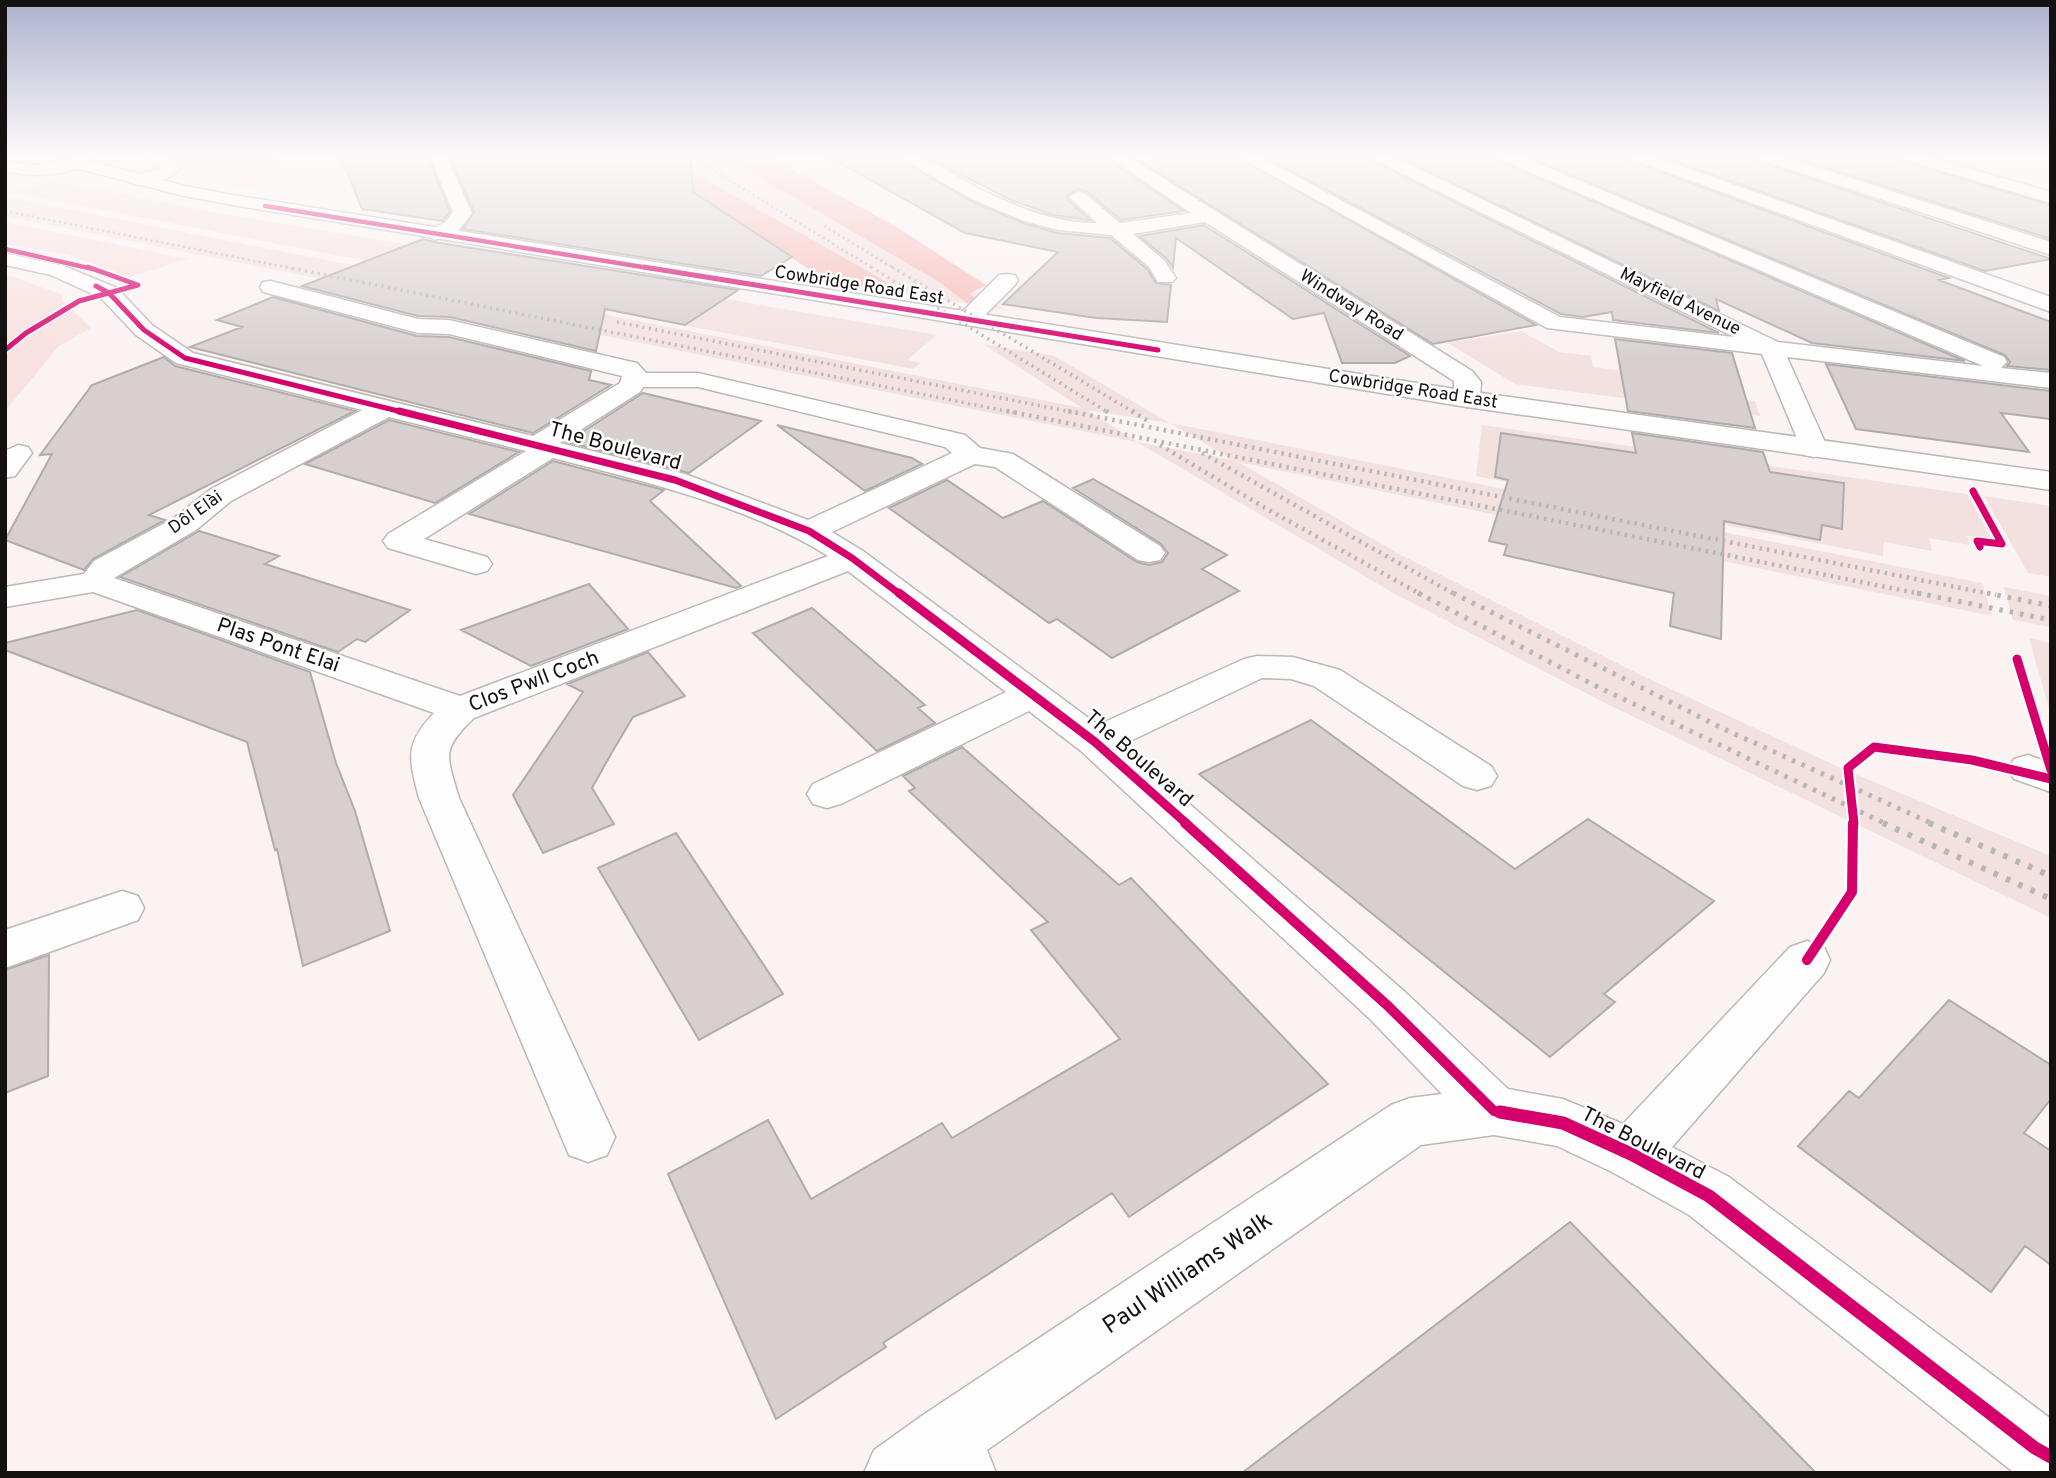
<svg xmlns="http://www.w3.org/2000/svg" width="2056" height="1478" font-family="Overpass,sans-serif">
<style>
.built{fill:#f3e1e0;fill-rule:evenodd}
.green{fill:#f8e1df}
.forest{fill:#f5bdba}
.building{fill:#d7d0cf;stroke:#b1abab;stroke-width:2}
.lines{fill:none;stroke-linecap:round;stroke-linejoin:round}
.minor-casing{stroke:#bdb7b7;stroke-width:3}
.major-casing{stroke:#bdb7b7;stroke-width:3}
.highway-casing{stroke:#bdb7b7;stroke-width:3}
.minor{fill:#fefdfd;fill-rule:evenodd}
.major{fill:#fefdfd;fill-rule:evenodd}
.highway{fill:#fefdfd;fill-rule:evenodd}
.rail-far4{stroke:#b7b6b6;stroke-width:2.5;stroke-dasharray:2 3.5;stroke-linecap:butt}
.rail-far3{stroke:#b7b6b6;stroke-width:3.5;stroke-dasharray:2 4.5;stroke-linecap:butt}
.rail-far2{stroke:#b7b6b6;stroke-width:4.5;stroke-dasharray:2.5 5;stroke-linecap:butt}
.rail-far1{stroke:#b7b6b6;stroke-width:5;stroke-dasharray:3.5 7;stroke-linecap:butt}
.rail{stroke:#b7b6b6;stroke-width:6;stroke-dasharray:4.5 9;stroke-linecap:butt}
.cycleway-far5-casing{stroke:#fff;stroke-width:6}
.cycleway-far4-casing{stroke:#fff;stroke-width:8}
.cycleway-far3-casing{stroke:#fff;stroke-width:10}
.cycleway-far2-casing{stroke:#fff;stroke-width:13}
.cycleway-far1-casing{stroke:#fff;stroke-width:15}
.cycleway-casing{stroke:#fff;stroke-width:18}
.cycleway-far5{stroke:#d6006c;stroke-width:4.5}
.cycleway-far4{stroke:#d6006c;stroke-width:5}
.cycleway-far3{stroke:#d6006c;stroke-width:7}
.cycleway-far2{stroke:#d6006c;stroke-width:9}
.cycleway-far1{stroke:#d6006c;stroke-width:10}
.cycleway{stroke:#d6006c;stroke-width:13}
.labels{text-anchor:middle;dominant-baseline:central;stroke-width:5;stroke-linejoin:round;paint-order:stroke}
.far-street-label{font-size:18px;fill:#161111;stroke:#fff}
.street-label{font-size:21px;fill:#161111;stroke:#fff}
.near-street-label{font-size:24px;fill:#161111;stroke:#fff}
</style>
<rect width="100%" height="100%" fill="#fbf2f2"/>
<path class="built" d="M613 154H743L1006 310 828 282 767 239 681 226Z
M47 182 89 187 208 211 937 335 907 360 920 363 913 369 490 288 481 283 10 192Z
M5 197 1082 408 983 344 1054 356 1170 423 1982 583 1992 616 1238 462 1401 555 1647 678 1843 769 2051 856V918L1607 704 1395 594 1137 442 5 216ZM1087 410 1170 423 1233 460 1137 442Z
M1521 331 1559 352 1591 356 1593 367 1649 374 1653 388 1755 401 1760 416 1515 384 1448 343Z
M1482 425 1967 494 1992 539 1967 536 1970 545 1929 538 1932 551 1884 542 1883 556 1476 476Z
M1984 496 2051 506V577L2028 573Z
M2004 587 2051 596V627L2013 620Z
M2029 638 2051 643V716Z"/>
<path class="green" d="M163 154H278V175L250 191 181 176 187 166Z
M5 222 188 259 130 277 69 255 5 244Z
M5 274 63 295 62 300 91 328 59 346 5 411Z"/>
<path class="forest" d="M614 154H660L901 290 828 282 731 217 635 174Z
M719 154H764L898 228 986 285 969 294 988 305 967 303 936 280Z"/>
<path class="building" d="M340 154H427L450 212 442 221 362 209Z
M448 154H690L693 192 792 257 761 276 463 229 474 212Z
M824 154H891L971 201 1023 223 1058 233 1110 238 1147 269 1156 283 1171 285 1167 322 1096 318 1003 304 1058 252 965 233Z
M914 154H1091L1104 166 1116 165 1184 211 1121 220 1086 191 1078 189 1068 195 1067 199 1090 220 1053 215 1011 200 940 164Z
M1210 154H1232L1536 325 1433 344 1141 162Z
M1259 154H1364L1368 159 1719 333 1613 320 1612 312 1583 317 1561 314Z
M1393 154H1490L1494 159 1965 361 1812 343 1716 299 1719 311Z
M1521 154H1621L1625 159 1949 278 1939 280 2051 322V370L2007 366 2010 362 2005 355Z
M1654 154H1748L1752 159 2051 259 1985 271Z
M1783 154H1878L2051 205V239Z
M1204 225 1410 356 1395 363H1342L1324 313 1293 319 1176 238 1173 268 1166 258 1139 236Z
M423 239 434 242 738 290 685 325 605 309 596 351 450 317 418 316 302 286Z
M273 297 417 336 449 337 591 371 589 380 611 385 533 433 190 347 242 327 217 320Z
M1615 339 1732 353 1755 428 1628 411Z
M164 357 175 366 355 411 149 515 165 520 93 559 84 570 5 540 52 454 40 455 92 385Z
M1826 364 2051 391V419L2001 413 2029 452 1856 429Z
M643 393 761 421 689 473 567 442Z
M389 420 519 452 435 503 305 464Z
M777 425 912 458 922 464 865 491Z
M1501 433 1636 453 1632 433 1763 452 1770 472 1844 483 1842 529 1822 525 1820 540 1724 521 1721 639 1670 626 1674 593 1504 555 1507 545 1489 541 1508 480 1495 477Z
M553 461 664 490 650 501 741 586 736 588 469 514Z
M1093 479 1227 555 1202 569 1239 591 1112 658 1057 619 1049 623 889 508 947 480 1003 518 1043 501 1137 562 1149 565 1162 562 1168 553 1161 544 1073 488Z
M199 531 279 556 265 564 410 610 365 642 357 639 338 652 120 577Z
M589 584 628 629 531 666 461 630Z
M812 608 925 705 918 708 935 723 877 751 753 633Z
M137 610 310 672 336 763 355 811 390 931 303 966 277 849 275 850 247 742 5 650V643Z
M648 652 685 696 633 717 611 754 592 788 614 824 543 853 513 795 583 692 567 684Z
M1311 720 1515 869 1588 819 1714 901 1604 994 1615 1002 1550 1057 1199 774Z
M962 747 1119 885 1131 878 1328 1084 1129 1217 1112 1193 883 1343 886 1347 776 1419 668 1174 768 1120 811 1199 942 1123 952 1138 1120 1039 1031 930 1048 922 909 791 915 788 903 776Z
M676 833 783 994 699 1040 598 868Z
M49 955 48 1076 5 1093V970Z
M1949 1000 2051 1065V1099L2024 1133 2051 1151V1265L2025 1246 1991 1292 1798 1146 1849 1091 1859 1098Z
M1570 1222 1816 1473H1242Z"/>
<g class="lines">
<g class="minor-casing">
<path id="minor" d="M142 154H162L181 167C173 179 149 187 134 184L131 180 134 176 163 168Z
M429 154H445L472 213 459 230 435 240 425 234 445 222 453 212Z
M893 154C925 152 954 176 982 190 1018 208 1057 223 1097 223L1069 197 1078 192 1084 193 1120 223 1191 213 1105 154H1124L1472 371 1481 382 1480 399 1476 404 1467 407 1458 404 1454 399V381L1205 222 1133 234 1164 260 1176 278 1172 282H1158L1149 267 1111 235 1058 230 1024 221 972 199Z
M1234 154H1254L1560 317 1734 337 1369 157 1367 154H1388L1778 342 1983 366 1495 157 1493 154H1515L2004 357 2007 362 2001 368 2051 373V388L1787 357 1828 449 1824 455 1814 457 1804 455 1762 354 1547 328Z
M1624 154H1647L2051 297V312L1626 157Z
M1751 154H1775L2051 242V255L1753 157Z
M1894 154H1919L2051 192V203L1896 157Z
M5 253 64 266 117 288 152 325 193 353 533 436 620 383 622 376 449 334 418 333 263 292 260 287 263 282 271 281 418 319 449 320 628 361 637 363 646 373H698L965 435 980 448 1013 454 1160 546 1165 553 1160 560 1149 562 1138 560 995 467 975 464 832 532 863 551 1098 725 1244 659 1257 656 1293 657 1340 670 1491 766 1497 776 1491 786 1477 790 1463 786 1314 686 1291 679 1262 678 1122 745 1405 992 1508 1089 1563 1099 1623 1124 1790 947 1807 941 1824 947 1830 960 1824 973 1672 1147 1729 1177 2051 1419V1473L2012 1471 1689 1215 1612 1172 1557 1146 1494 1135 1421 1145 987 1450 996 1473H864L874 1450 923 1415 1391 1105 1410 1098 1442 1094 1371 1020 1081 751 1029 711 841 804 827 808 813 804 807 794 813 784 1006 692 848 571 474 718C440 750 447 756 459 798L615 1137 607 1155 588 1162 569 1155 419 798C409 759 404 744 434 713L93 592 5 607V587L84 574 94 561 174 518 211 489 362 410 176 363 136 335 101 298 51 275 5 265ZM643 387H698L945 447 952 453 808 520 685 474 560 443 640 392ZM389 417 526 451 388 534 383 541 388 548 476 574 487 571 492 564 487 557 424 539 553 458C643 481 749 506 828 556L460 696 114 578 196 530 231 501Z
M1007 274 1015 275 1018 280 1015 285 976 324H960L957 319 960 314 999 275Z
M18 445 28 447 32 453 15 476 5 478V451Z
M2028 755 2051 763V792L2014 779 2008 769 2014 759Z
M122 891 138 896 144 908 138 920 5 968V930Z"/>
</g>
<g class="major-casing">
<path id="major" d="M74 157 185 186 233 195 1467 391 2051 472V490L1467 407 233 205 184 196 68 166 66 162 68 158Z"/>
</g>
<g class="highway-casing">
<path id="highway" d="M78 154H97C78 177 32 178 5 171V161C29 167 56 166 78 154Z"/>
</g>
<use href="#minor" class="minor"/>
<use href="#major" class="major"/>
<use href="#highway" class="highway"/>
<path class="rail-far4" d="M687 154 874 269
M5 211 295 269
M824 226 895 269"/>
<path class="rail-far3" d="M286 267 1016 413
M871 267 1109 413
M892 267 1135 413
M617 322 1077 413"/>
<path class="rail-far2" d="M1007 411 1926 595
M1068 411 1996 595
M1106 411 1112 415
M1132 411 1151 423
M1160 445 1267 509 1422 595
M1202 453 1456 595"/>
<path class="rail-far1" d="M1418 593 1598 687 1886 824
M1453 593 1726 730 1933 824
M1917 593 2051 620
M1987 593 2051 606"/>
<path class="rail" d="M1883 823 2051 899
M1929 823 2051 876"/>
<g class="cycleway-far5-casing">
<path id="cycleway-far5" d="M265 206 655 269
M5 249 93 269"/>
</g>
<g class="cycleway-far4-casing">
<path id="cycleway-far4" d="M644 267 1158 350
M96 286 109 293 144 330 185 358 406 413
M5 350 26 333 79 301 138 285 88 267"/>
</g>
<g class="cycleway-far3-casing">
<path id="cycleway-far3" d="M399 411 675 480 809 531 852 558 901 595
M1973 491 2002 544 1977 541 1980 547"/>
</g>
<g class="cycleway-far2-casing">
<path id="cycleway-far2" d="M899 593 1095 742 1187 824
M2017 659 2051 770
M1854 824 1848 768 1874 747 1972 760 2051 779"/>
</g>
<g class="cycleway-far1-casing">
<path id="cycleway-far1" d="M1185 823 1388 1006 1494 1111 1510 1114
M1807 960 1852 892 1853 823"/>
</g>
<g class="cycleway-casing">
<path id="cycleway" d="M1500 1112 1563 1123 1631 1154 1709 1196 2035 1448 2051 1457"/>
</g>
<use href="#cycleway-far5" class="cycleway-far5"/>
<use href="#cycleway-far4" class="cycleway-far4"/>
<use href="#cycleway-far3" class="cycleway-far3"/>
<use href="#cycleway-far2" class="cycleway-far2"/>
<use href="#cycleway-far1" class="cycleway-far1"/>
<use href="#cycleway" class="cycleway"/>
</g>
<linearGradient id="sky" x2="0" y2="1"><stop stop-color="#acb1cf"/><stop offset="0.43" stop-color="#fdf9f9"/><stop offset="1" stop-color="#fdf9f9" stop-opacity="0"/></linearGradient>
<rect width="2056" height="361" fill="url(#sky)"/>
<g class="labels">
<g class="far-street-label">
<text transform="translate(859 286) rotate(9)">Cowbridge Road East</text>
<text transform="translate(1680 302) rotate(26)">Mayfield Avenue</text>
<text transform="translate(1351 306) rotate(32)">Windway Road</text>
<text transform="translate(1413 390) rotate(9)">Cowbridge Road East</text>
<text transform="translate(196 513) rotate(-35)">Dôl Elài</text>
</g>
<g class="street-label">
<text transform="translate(615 447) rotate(15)">The Boulevard</text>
<text transform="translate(278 646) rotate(19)">Plas Pont Elai</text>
<text transform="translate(534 682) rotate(-21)">Clos Pwll Coch</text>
<text transform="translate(1138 759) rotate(41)">The Boulevard</text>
<text transform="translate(1643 1144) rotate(27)">The Boulevard</text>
</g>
<g class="near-street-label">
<text transform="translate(1188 1274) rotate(-34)">Paul Williams Walk</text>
</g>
</g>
<rect width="2056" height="1478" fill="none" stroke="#161111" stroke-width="14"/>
</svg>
